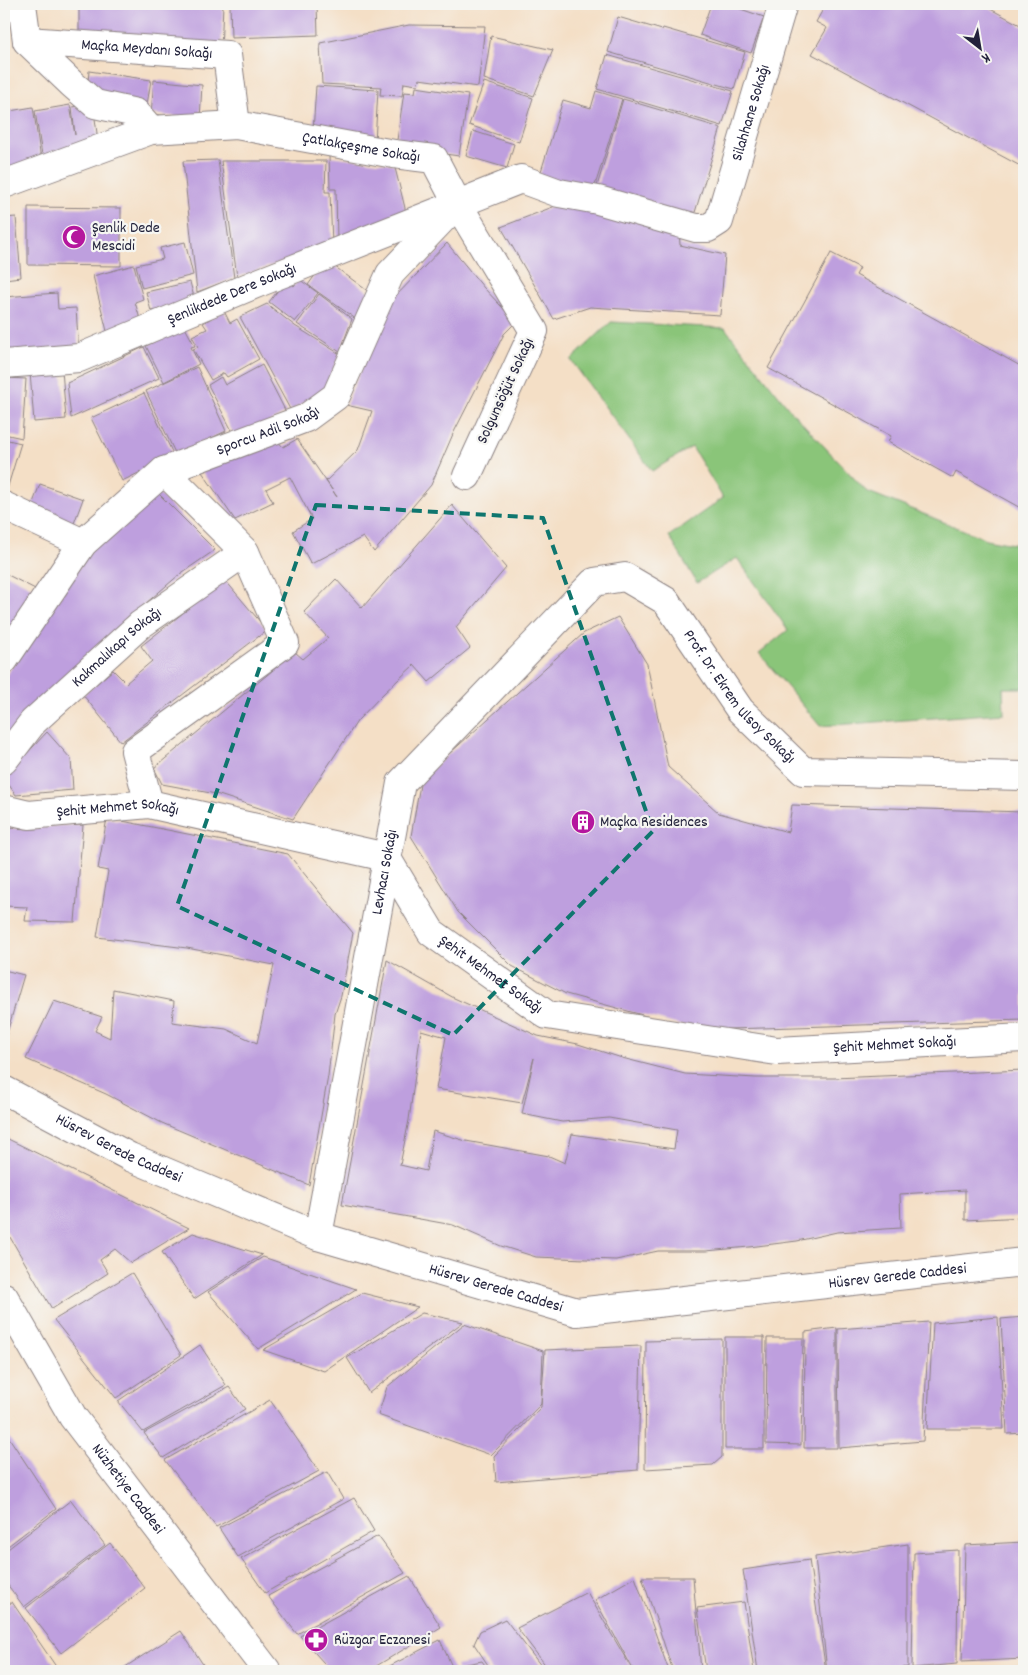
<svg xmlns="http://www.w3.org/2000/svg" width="1028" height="1675" font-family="Dekko,sans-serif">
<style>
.green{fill:#8ac579;stroke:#56745a}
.building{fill:#be9fde;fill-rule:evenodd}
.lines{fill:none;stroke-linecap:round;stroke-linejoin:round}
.minor-casing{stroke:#8b8080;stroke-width:30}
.tertiary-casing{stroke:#8b8080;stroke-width:30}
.minor{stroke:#fff;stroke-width:28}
.tertiary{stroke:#fff;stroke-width:28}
.marked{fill:none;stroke:#0f766e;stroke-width:4;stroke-dasharray:10 6;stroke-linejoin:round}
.labels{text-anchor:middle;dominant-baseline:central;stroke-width:4.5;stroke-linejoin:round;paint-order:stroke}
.street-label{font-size:16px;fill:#22223b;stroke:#f6f6f2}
.poi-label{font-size:16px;fill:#22223b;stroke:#f6f6f2;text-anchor:start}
</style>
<rect width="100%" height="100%" fill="#f6f6f2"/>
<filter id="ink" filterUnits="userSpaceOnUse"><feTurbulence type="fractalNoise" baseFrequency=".02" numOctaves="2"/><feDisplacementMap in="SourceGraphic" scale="10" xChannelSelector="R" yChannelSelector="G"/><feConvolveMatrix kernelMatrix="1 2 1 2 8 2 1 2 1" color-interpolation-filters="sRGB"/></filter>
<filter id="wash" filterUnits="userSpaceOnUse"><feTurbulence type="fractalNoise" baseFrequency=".0096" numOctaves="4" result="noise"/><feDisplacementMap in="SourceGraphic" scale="20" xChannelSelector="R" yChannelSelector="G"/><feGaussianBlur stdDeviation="1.12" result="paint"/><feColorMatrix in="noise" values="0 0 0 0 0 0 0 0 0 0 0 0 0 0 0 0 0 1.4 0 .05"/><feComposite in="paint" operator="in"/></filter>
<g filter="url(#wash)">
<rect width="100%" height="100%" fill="#f4dfc6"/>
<path class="green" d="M611 322 725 328 792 412 866 491 986 539 1024 546V688H1003L1004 713 820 726 759 653 788 630 737 558 697 583 669 536 723 498 692 447 652 471 571 360Z"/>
<g id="blocks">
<path class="building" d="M79 4H223L221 52 79 36Z
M230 4H317L318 35 231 38Z
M711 4H726L764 17 751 53 700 35Z
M826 4H981L1024 27V168L812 54 827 28 816 22Z
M618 17 662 30 663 28 745 52 734 89 608 52Z
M409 25 485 26 478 87 419 79 417 85 404 83 402 96 380 95 381 87 322 84 320 43Z
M491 36 553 50 534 96 484 79Z
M607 55 733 91 722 126 597 89Z
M89 71 151 80 146 111 87 93Z
M154 80 202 85 200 119 151 114Z
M484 82 533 98 519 142 469 125Z
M316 86 378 90 375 142 313 132Z
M416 87 468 95 459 156 396 147 404 92 415 93Z
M596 91 622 99 593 192 538 181 563 100 591 108Z
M623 99 721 128 692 222 595 193Z
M93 104 99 148 43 161 35 111 70 105 75 135 72 107Z
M33 107 42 166 8 171 4 145V112Z
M473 131 514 144 507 168 466 156Z
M329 156 394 164 408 220 337 243 336 189H330Z
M218 160 234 278 197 292 183 161Z
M221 161H326L325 192H330L332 245 237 277Z
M563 203 679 229 680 245 725 255 720 315 590 307 554 319 501 227Z
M28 207 121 208V266L28 265Z
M16 217 21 277 4 279V218Z
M185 242 193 275 142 288 136 265 163 259 160 248Z
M447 243 484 288 516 322 504 334 453 434 431 485 374 552 363 537 311 564 293 531 312 519 290 477 266 489 273 502 235 520 200 469 273 436 283 447 297 439 337 497 326 481 358 450 372 411 346 405 391 301Z
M831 253 860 268 856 275 1024 368V510L956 472 953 478 888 442 891 436 768 368Z
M326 260 373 295 360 322 308 285Z
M134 265 143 299 135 302 142 326 108 335 93 276Z
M299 279 318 293 295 322 269 302 286 280 294 286Z
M190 282 195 301 151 311 146 292Z
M57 293 58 309 76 308 79 354 4 359V297Z
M319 294 352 319 340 352 297 324Z
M267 304 295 326 340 354 325 389 291 411 240 317Z
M224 311 230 323 237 319 259 359 227 377 224 373 211 380 193 349 198 347 192 336 207 329 203 323Z
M182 322 195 346 191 347 199 364 164 382 146 346 166 336Z
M144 347 159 378 71 418 67 383Z
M262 365 286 412 238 442 208 385 221 377 225 385Z
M197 367 226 431 176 455 146 391Z
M62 370 66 419 34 422 30 372Z
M4 378 26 379 22 438 4 434Z
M144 393 174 456 122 481 91 418Z
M4 439 21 443 4 499Z
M40 484 83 499 73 526 30 511Z
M155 490 215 550 180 574 103 640 4 741V679L92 548Z
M452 505 506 568 456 627 470 648 429 682 414 665 383 694 358 720 293 819 216 794 162 784 154 768 295 652 303 659 328 638 304 612 336 579 362 608Z
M4 573 41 592 4 636Z
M225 580 267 630 121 742 83 695 113 670 126 683 152 661 141 646Z
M618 617 647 664 668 767 719 813 788 832 792 805 1024 812V1020L697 1030 566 994 512 966 458 912 411 836 421 779 584 633Z
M47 732 71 759 73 790 16 795 4 778Z
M107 818 288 854 353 933 341 996 335 1014 328 1076 309 1185 162 1123 106 1094 26 1059 54 1001 102 1017 95 1031 110 1038 113 989 174 1001 172 1022 226 1029 257 1043 274 965 187 948 97 937 108 871 98 869Z
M83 825 75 922 25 921 27 907 4 906V828L35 829 55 826Z
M387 960 454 998 538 1036 578 1044 622 1058 685 1074 756 1078H834L1024 1070V1217L965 1220V1190L900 1194 901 1228 837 1232 797 1241 749 1247 706 1251H658L616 1260 586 1259 536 1257 501 1246 453 1225 342 1205ZM421 1030 446 1037 436 1089 522 1103 534 1058 522 1114 562 1122 609 1118 677 1130 674 1149 572 1134 565 1163 549 1156 466 1141 433 1131 426 1171 400 1165 409 1120Z
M4 970 24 975 4 1043Z
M4 1137 189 1228 131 1263 115 1249 100 1260 108 1273 52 1309 4 1227Z
M193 1233 262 1255 194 1299 162 1252Z
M263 1257 356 1289 258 1349 208 1292Z
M132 1273 181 1355 116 1398 54 1320Z
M362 1293 418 1307 324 1371 263 1350Z
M422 1313 463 1322 369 1393 347 1358Z
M998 1317 1004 1429H927L933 1323Z
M1024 1317V1433L1007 1434 1001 1319Z
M929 1322 923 1441 839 1448 838 1329Z
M464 1324 543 1351 541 1404 491 1455 378 1415 387 1387Z
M837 1328V1448H804L805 1332Z
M725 1337H764V1449H725Z
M767 1338H803L801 1445 766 1444Z
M722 1339V1457L713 1465 645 1469 646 1341Z
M200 1345 226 1385 143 1432 118 1401Z
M641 1346 638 1470 496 1482 494 1456 541 1407 545 1350Z
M229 1387 245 1409 163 1458 144 1433Z
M270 1400 319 1471 216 1527 165 1460Z
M4 1430 56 1509 4 1549Z
M327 1472 343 1499 238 1557 219 1528Z
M354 1498 374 1531 265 1593 241 1559Z
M71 1500 105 1545 24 1607 4 1580V1552Z
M378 1536 405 1573 297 1634 268 1596Z
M1024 1542V1659L962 1662 965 1545Z
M110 1543 145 1588 61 1653 26 1608Z
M908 1544V1667L875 1671H827L815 1557Z
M958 1550 957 1664 912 1668 914 1553Z
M809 1560 826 1671H758L743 1570Z
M409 1576 441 1627 368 1671H331L300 1636Z
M635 1577 669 1671H634L595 1600Z
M642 1577H693L701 1671H673Z
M587 1592 633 1671H550L517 1628Z
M12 1602 59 1671H8L4 1665V1608Z
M744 1602 754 1671H706L697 1608Z
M505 1619 545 1671H492L474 1644 480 1631Z
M181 1631 206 1669 203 1671H119Z
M440 1640 454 1671H380Z
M482 1661 489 1671H458L456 1666Z"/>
</g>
</g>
<g filter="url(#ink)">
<use href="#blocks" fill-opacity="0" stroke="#8b8080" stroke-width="1"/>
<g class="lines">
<g class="minor-casing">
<g id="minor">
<path d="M22 4 27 41 72 84 95 104 136 113 151 130"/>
<path id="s1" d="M27 41 227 55 236 125"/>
<path id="s2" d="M4 184 151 130 236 125 394 154 434 159 457 203 534 331 467 476"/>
<path id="s3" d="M4 364 79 358 258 283 521 179 559 193 598 200 696 228H708L719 221 783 4"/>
<path d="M4 506 83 543"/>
<path id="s4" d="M4 660 83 543 164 471 306 418 336 396 390 274 451 210"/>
<path id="s5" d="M4 760 33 722 140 625 245 552"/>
<path d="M149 804 135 751 285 643 245 552 164 471"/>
<path id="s6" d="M4 809 29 815 149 804 386 857 431 932 547 1015 777 1051 1024 1038"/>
<path id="s7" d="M318 1236 401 783 594 582 625 577 666 601 740 710 803 771 1024 776"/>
</g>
</g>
<g class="tertiary-casing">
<g id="tertiary">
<path id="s8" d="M4 1090 130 1157 318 1236 577 1312 1024 1262"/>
<path id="s9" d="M4 1297 73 1417 267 1671"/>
</g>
</g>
<use href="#minor" class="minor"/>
<use href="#tertiary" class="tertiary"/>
</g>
</g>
<path class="marked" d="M316 505 543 518 653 831 453 1035 177 906Z"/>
<defs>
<g id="mosque-disc" transform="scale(1.25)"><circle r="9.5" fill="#b5179e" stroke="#f6f6f2"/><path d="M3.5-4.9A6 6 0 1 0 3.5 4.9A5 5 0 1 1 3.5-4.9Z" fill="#fff"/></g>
<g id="building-disc" transform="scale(1.25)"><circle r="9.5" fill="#b5179e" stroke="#f6f6f2"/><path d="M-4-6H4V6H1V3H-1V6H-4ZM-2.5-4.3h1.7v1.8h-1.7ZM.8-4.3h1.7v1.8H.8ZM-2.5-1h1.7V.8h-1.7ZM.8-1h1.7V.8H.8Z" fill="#fff"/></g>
<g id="pharmacy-disc" transform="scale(1.25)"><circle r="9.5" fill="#b5179e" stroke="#f6f6f2"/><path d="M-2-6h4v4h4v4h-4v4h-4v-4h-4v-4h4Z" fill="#fff"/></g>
</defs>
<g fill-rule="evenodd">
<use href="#mosque-disc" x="74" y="237"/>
<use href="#building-disc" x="583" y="822"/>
<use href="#pharmacy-disc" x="316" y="1640"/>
</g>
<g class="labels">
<g class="street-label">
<text stroke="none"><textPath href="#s1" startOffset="120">Maçka Meydanı Sokağı</textPath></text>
<text stroke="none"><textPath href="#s3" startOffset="872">Silahhane Sokağı</textPath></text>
<text stroke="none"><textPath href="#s2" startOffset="369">Çatlakçeşme Sokağı</textPath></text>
<text stroke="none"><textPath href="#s3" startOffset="241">Şenlikdede Dere Sokağı</textPath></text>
<text transform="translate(506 391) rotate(-65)">Solgunsöğüt Sokağı</text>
<text stroke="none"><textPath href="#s4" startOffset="361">Sporcu Adil Sokağı</textPath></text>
<text stroke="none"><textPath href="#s5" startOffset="160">Kakmalıkapı Sokağı</textPath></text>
<text stroke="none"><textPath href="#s7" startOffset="939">Prof. Dr. Ekrem Ulsoy Sokağı</textPath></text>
<text stroke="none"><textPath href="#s6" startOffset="115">Şehit Mehmet Sokağı</textPath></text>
<text stroke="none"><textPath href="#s7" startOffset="370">Levhacı Sokağı</textPath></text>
<text stroke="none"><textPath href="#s6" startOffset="550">Şehit Mehmet Sokağı</textPath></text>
<text stroke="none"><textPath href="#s6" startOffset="970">Şehit Mehmet Sokağı</textPath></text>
<text stroke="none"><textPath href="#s8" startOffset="129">Hüsrev Gerede Caddesi</textPath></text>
<text stroke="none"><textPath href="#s8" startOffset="939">Hüsrev Gerede Caddesi</textPath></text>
<text stroke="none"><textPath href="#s8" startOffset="532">Hüsrev Gerede Caddesi</textPath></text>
<text stroke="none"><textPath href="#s9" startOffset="229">Nüzhetiye Caddesi</textPath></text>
</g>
<g class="poi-label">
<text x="92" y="228">Şenlik Dede<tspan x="92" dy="18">Mescidi</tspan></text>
<text x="600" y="822">Maçka Residences</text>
<text x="334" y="1640">Rüzgar Eczanesi</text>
</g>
</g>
<rect width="1028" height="1675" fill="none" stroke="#f6f6f2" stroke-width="20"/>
<g transform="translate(980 48) rotate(149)" stroke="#f6f6f2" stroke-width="4" paint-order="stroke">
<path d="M0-4L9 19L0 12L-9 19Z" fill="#22223b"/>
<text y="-8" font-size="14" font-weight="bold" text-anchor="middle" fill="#22223b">K</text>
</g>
</svg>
